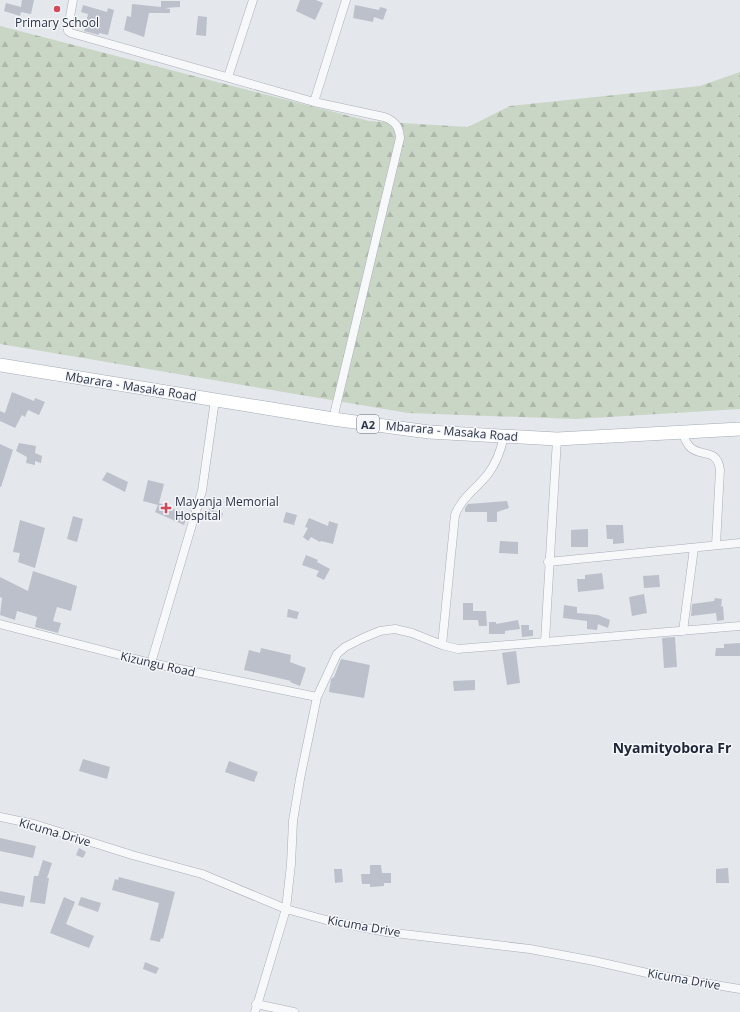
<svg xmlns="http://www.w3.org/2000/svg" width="740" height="1012" font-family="'Open Sans',sans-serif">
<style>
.forest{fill:url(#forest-firs)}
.building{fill:#bbc0ca}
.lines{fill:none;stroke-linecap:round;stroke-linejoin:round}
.minor-casing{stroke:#a9aeb7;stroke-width:9}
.primary-casing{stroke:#a3abb8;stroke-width:14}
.minor{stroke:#f7f8fa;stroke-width:8}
.primary{stroke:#fff;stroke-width:13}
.poi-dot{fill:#d1495b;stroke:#f4f6f9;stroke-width:1.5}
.labels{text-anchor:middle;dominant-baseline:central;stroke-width:3;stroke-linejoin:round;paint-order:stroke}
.shield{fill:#f4f6f9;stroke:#676e7b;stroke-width:1}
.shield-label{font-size:11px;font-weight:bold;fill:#2b3445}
.poi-label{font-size:12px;fill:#2b3445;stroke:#f4f6f9}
.street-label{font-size:12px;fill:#2b3445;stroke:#f4f6f9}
.quarter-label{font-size:14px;font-weight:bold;fill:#1d2536;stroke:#f4f6f9}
</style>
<defs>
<pattern id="forest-firs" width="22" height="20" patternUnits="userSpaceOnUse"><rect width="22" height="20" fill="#c9d6c5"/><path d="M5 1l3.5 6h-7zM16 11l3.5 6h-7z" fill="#adb8ab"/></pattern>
</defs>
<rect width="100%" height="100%" fill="#e4e7ec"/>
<path class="forest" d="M0 26 369 121 468 127 510 106 700 86 740 72V409L576 419 408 413 0 344Z"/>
<path class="building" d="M22 0H34L31 14 21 12 20 16 4 11 6 3 21 7Z
M300 0H316L323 3 315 20 296 11Z
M161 1H180V7L165 8 170 9V13H149L144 37 124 30 127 16 131 17 132 4 161 7Z
M83 5 107 12 108 8 114 10 108 35 99 33V35L84 31 88 14 81 12Z
M355 5 379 10 380 7 387 9 383 20 374 17 373 22 353 18Z
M198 16 207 17 206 36 196 35Z
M12 392 34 401 35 398 45 402 39 415 28 410 25 417 22 415 15 428 0 421V411L5 413Z
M19 443 36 446 35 453 42 456 41 463 35 461V465L26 463 27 457 16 451Z
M0 444 13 450 1 487H0Z
M107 472 128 482 125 492 102 480Z
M148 480 164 484 159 503 188 515 184 525 155 512 158 505 143 501Z
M507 501 509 508 497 512V522H487V512H465V508L468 504Z
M209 509 223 513 221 520 208 516Z
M286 512 297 515 294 525 283 522Z
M73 516 83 519 77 542 67 539Z
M309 518 328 526 329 521 338 524 333 544 321 541 320 542 311 537 308 541 303 537 308 528 305 527Z
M20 520 45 528 35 568 18 562 20 553 13 552Z
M606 525H623L624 543 613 544V539H607Z
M588 529V547H571V530Z
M500 541 518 542V554L499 553Z
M306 555 318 560 317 562 330 569 324 580 316 576 319 571 302 565Z
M33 571 77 586 71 611 57 607 53 621 61 623 58 633 35 627 37 617 17 611 15 620 0 615 2 598 0 597V577L28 591Z
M602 573 604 589 578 592 577 579H585V575Z
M659 575 660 587 644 588 643 576Z
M644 594 647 613 632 616 629 597Z
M715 598 722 599 721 607 723 606 724 620 717 621 716 613 691 616 692 604 714 601Z
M463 603H473V611H486L487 626H479L478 620H463Z
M564 605 577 607V613L598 615 610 620 608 628 598 624 597 630 587 629V621L563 618Z
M288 609 299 612 297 619 287 617Z
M518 620 520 629 505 631V634H489V622H496V624Z
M521 625H529V630H533V636L522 637Z
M675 637 677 667 664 668 662 638Z
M740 643V656H715L716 648H724V644Z
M261 648 291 655 290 662 306 668 300 686 290 682 291 681 244 670 249 650 260 653Z
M516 651 520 683 507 685 502 653Z
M341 659 370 665 364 698 329 692 331 679 334 677Z
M475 680V690L454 691 453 681Z
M83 759 110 767 107 779 79 771Z
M229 761 258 772 254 782 225 772Z
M0 838 36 846 33 858 0 851Z
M79 848 86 852 83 858 76 855Z
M43 860 52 863 47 878H49L45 904 30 902 34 876H38Z
M370 865H381L382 873H391V883H384V886L370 887V884H362L361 874H370Z
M728 868 729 883H716V869Z
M334 869H342L343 882 335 883Z
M119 877 175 892 163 939 161 938 160 942 150 940 159 903 112 890 115 879 118 880Z
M0 891 25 896 23 907 0 903Z
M64 897 75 902 66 924 94 936 89 948 50 933Z
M81 897 101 903 98 912 78 905Z
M145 962 159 968 156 974 143 969Z"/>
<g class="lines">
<g class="minor-casing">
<path id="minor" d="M73 0 68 27V31L71 33 314 102 384 117C395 121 399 126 400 138L333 419
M228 77 253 0
M314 102 346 0
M682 432C684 437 686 443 690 447 701 458 717 447 720 470L716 545
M548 562 740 543
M0 624 151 663 317 697
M683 631 694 548
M545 641 557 439
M442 645 455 515C462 497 477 488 488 474 497 462 501 450 504 436
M151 663 202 491 215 400
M0 817 34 824 132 855 202 874 286 909 326 920 386 932 530 949 594 961 656 975 740 989
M256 1004 294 1012
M255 1012 286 909 291 864 293 821 300 779 317 697 337 654 345 647 363 638 380 631 395 629 412 633 442 645 458 649 740 626"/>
</g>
<g class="primary-casing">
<path id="primary" d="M0 365 333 419 429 432 557 439 740 429"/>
</g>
<use href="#minor" class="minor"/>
<use href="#primary" class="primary"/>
</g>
<g class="poi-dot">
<circle cx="57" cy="9" r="4"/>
<path d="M164 502h4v4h4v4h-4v4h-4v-4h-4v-4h4z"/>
</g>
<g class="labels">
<rect class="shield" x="357" y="415" width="22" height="18" rx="3"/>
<g class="shield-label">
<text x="368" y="424">A2</text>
</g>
<g class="poi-label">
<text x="57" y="22">Primary School</text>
<text x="175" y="501" text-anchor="start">Mayanja Memorial<tspan x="175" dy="14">Hospital</tspan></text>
</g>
<g class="street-label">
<text transform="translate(131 386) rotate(9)">Mbarara - Masaka Road</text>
<text transform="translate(452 431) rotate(5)">Mbarara - Masaka Road</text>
<text transform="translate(158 664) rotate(13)">Kizungu Road</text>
<text transform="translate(55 832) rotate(16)">Kicuma Drive</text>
<text transform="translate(364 926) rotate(10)">Kicuma Drive</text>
<text transform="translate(684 979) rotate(10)">Kicuma Drive</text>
</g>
<g class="quarter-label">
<text x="672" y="747">Nyamityobora Fr</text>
</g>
</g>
</svg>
